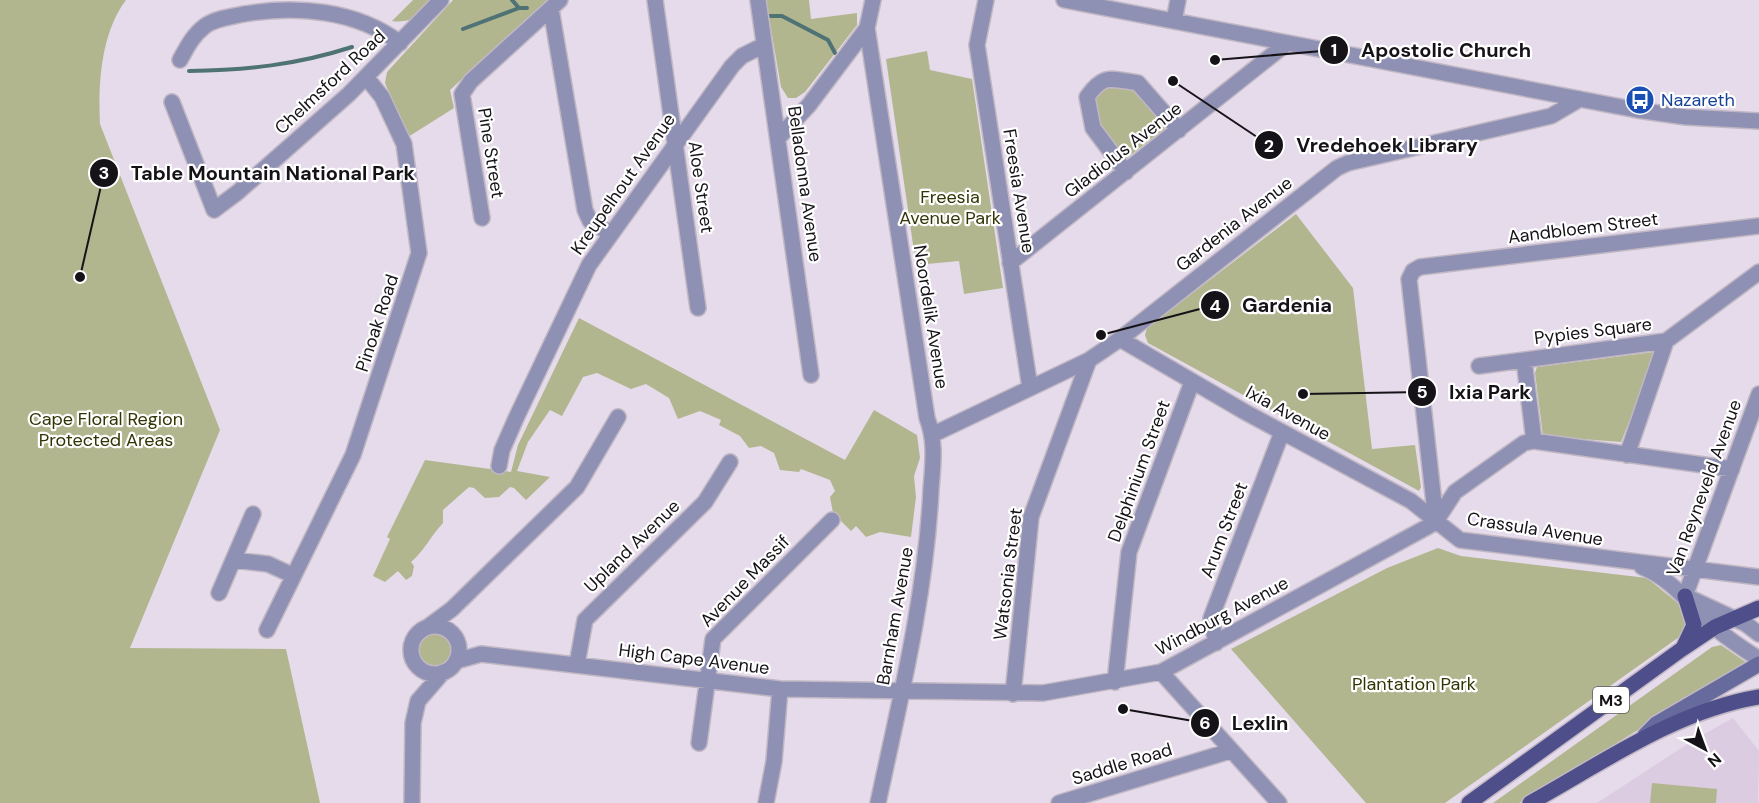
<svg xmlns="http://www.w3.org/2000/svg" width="1759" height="803" font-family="'DM Sans',sans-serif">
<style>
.built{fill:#dccce2}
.green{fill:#b2b68f}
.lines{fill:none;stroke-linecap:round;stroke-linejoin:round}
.stream{stroke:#4f7274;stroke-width:4}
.minor-casing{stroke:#c1b7c4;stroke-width:18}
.secondary-casing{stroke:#c1b7c4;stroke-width:18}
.primary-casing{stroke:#c1b7c4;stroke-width:18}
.minor{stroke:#8e91b3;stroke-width:15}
.secondary{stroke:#676a9c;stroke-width:15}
.primary{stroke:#4d4e8a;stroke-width:15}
.labels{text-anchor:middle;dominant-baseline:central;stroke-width:4.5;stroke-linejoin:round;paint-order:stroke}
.shield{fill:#fff;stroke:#5c5a5d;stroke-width:1.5}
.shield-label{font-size:16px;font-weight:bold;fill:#161318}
.street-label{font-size:18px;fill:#161318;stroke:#fff}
.transit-label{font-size:18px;fill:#164399;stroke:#fff;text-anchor:start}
.park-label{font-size:18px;fill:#323403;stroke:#fff}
.leader{fill:none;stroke:#161318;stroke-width:2}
.callout-dot{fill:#161318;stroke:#fff;stroke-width:2}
.mark-label{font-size:18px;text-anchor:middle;font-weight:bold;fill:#fff}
.callout-label{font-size:20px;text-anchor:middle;font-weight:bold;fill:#161318;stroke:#fff;stroke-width:4.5;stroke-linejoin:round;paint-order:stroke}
</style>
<rect width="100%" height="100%" fill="#e6dbea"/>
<path class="built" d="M1733 718 1759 751 1758 803H1597L1695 739Z"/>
<path class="green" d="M0 0H126C101 33 98 84 100 124L220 430 130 648 286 649 320 803H0Z
M413 0H433C420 14 412 24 392 21Z
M453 0H548L450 90 454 108 408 137 385 83 387 72Z
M766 0H809L811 19 857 13V25L805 92 796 98H788L781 87Z
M927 51 930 70 972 79 1003 288 964 294 959 261 916 265 886 59Z
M1111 85 1141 90 1168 126 1123 161 1099 129 1092 101 1100 89Z
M1296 214 1353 288 1372 449 1415 445 1421 487 1419 491 1148 343 1145 335 1147 328Z
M579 318 845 460 874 410 917 435 920 458 914 476 916 497 911 537 880 532 866 537 856 526 851 531 833 513 830 497 835 491 830 480 801 469 799 472 780 470 774 453 761 446 749 448 740 436 719 425 721 420 700 411 678 419 669 398 646 384 631 389 597 373 583 377 562 416 550 410 528 442 517 471 550 477 526 500 514 488 510 487 499 497 485 498 474 488 469 487 443 510V523C430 537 425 550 411 562L414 566 412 576 406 580 398 571 385 582 373 576 390 539 387 537 425 460 511 472 518 445Z
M1654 352 1656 354 1621 442 1543 436 1535 373 1537 367Z
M1438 548 1461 556 1647 578 1685 609 1689 621 1682 635 1445 803H1366L1231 649 1387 568Z
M418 649a18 18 0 1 1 36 0a18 18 0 1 1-36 0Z
M1721 645 1747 663 1519 803H1493L1712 647Z
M1652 783 1717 789 1716 803H1650Z"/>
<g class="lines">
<path class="stream" d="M512 0 519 8
M769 16H782L828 40 835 53
M463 29 519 8H527
M189 71C247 70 296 65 352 47"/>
<g class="minor-casing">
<path id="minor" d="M655 0 698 308
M758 0 811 375
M873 0 867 28 927 418C936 441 933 464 931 489 926 595 900 700 878 803
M986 0 977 45 1030 388
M1064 0 1637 110 1686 117 1759 121
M551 9 585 210 590 221 610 233
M1174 21 1178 0
M180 60C187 47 193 35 205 26 216 18 231 17 244 14 297 5 356 10 400 43
M172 102 214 210 238 192 349 94 441 0
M779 137 809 105 867 28
M1126 172 1093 128 1087 97C1104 73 1111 79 1138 83L1179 130
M482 218 462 94 471 81 560 0
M1010 263 1286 44
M1120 339 1245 412 1411 501 1460 540 1759 577
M1524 360 1534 441
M1479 366 1666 341 1759 272
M934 434 1089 360 1120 339 1337 168 1348 163 1551 116 1580 99
M1627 455 1666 341
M499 466 502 450 517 416 589 265 732 66 742 56 764 45
M1436 521 1409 279 1413 271 1420 267 1759 226
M234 560 268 564 292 575
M1642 567C1672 579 1690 605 1713 626 1727 638 1743 649 1759 659
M219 593 253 514
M1685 596 1759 394
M1690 598 1746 624 1759 634
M429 626 452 609 577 487 618 417
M411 650a24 24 0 1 1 48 0a24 24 0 1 1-48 0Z
M267 630 353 455 419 253 404 144 382 97 366 77
M1216 643 1211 618 1282 432
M456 661 481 654 780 689 1043 693 1161 672 1429 526 1436 521 1455 492 1524 443 1534 441 1732 469
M577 664 585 620 705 502 730 462
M1161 672 1279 803
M1115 682 1129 552 1192 382
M1013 694 1031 517 1089 360
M699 743 713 639 832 520
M412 803 413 723 418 701 443 672
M766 803 774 761 780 689
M1059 803 1230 751"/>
</g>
<g class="secondary-casing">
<path id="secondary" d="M1645 735 1656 724 1759 664"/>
</g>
<g class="primary-casing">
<path id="primary" d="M1684 646 1694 625 1685 596
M1469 803 1682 649 1715 627 1759 608
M1530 803C1604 762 1675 711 1759 697"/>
</g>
<use href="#minor" class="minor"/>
<use href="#secondary" class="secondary"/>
<use href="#primary" class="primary"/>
</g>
<defs>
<g id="bus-disc" transform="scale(1.5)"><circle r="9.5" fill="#1a4fb4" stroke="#fff"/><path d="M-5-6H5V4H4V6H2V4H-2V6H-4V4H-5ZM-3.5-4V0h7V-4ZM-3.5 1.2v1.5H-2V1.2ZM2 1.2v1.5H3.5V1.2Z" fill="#fff"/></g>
</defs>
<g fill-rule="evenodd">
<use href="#bus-disc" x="1640" y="100"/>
</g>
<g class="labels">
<rect class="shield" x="1593" y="687" width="36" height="26" rx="4.5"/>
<g class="shield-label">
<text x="1611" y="700">M3</text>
</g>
<g class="street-label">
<text transform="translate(330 82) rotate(-43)">Chelmsford Road</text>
<text transform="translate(1123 150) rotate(-38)">Gladiolus Avenue</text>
<text transform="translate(491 153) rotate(81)">Pine Street</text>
<text transform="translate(623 184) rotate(-55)">Kreupelhout Avenue</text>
<text transform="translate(805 184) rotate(82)">Belladonna Avenue</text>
<text transform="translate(701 187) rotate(82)">Aloe Street</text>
<text transform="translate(1019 191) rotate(81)">Freesia Avenue</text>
<text transform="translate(1234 224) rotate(-38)">Gardenia Avenue</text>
<text transform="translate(1583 228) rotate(-7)">Aandbloem Street</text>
<text transform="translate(931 317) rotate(81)">Noordelik Avenue</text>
<text transform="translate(377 323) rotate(-72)">Pinoak Road</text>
<text transform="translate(1593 331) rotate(-7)">Pypies Square</text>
<text transform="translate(1288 413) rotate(29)">Ixia Avenue</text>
<text transform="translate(1139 471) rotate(-70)">Delphinium Street</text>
<text transform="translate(1704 488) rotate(-70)">Van Reyneveld Avenue</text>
<text transform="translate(1535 529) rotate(9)">Crassula Avenue</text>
<text transform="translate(1224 530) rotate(-69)">Arum Street</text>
<text transform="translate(632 546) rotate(-44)">Upland Avenue</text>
<text transform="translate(1008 574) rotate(-83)">Watsonia Street</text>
<text transform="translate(745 581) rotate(-46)">Avenue Massif</text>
<text transform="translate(895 616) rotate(-80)">Barnham Avenue</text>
<text transform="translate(1222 616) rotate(-28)">Windburg Avenue</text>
<text transform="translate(694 659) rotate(7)">High Cape Avenue</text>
<text transform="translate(1122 764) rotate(-17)">Saddle Road</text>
</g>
<g class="transit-label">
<text x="1661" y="100">Nazareth</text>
</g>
<g class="park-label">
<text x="950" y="197">Freesia<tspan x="950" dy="21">Avenue Park</tspan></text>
<text x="106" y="419">Cape Floral Region<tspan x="106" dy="21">Protected Areas</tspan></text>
<text x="1414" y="684">Plantation Park</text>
</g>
</g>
<path class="leader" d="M1215 60L1334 50M1173 81L1269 145M80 277L104 173M1101 335L1215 305M1303 394L1422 392M1123 709L1205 723"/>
<g class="callout-dot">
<circle cx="1215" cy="60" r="6"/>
<circle cx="1173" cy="81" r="6"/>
<circle cx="80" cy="277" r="6"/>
<circle cx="1101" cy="335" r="6"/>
<circle cx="1303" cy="394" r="6"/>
<circle cx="1123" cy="709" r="6"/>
<circle cx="1334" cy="50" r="15"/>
<circle cx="1269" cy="145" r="15"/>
<circle cx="104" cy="173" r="15"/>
<circle cx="1215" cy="305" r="15"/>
<circle cx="1422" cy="392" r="15"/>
<circle cx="1205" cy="723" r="15"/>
</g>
<g class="mark-label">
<text x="1334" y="56">1</text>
<text x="1269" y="152">2</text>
<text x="104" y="179">3</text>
<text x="1215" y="312">4</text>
<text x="1422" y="398">5</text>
<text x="1205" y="729">6</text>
</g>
<g class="callout-label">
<text x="1446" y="57">Apostolic Church</text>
<text x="1387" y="152">Vredehoek Library</text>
<text x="273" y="180">Table Mountain National Park</text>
<text x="1287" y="312">Gardenia</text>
<text x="1490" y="399">Ixia Park</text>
<text x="1260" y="730">Lexlin</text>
</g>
<g transform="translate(1705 749) rotate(139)" stroke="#ffffff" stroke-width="4.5" paint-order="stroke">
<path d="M0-4.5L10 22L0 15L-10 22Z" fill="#161318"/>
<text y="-9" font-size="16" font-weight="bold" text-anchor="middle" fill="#161318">N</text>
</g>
</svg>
